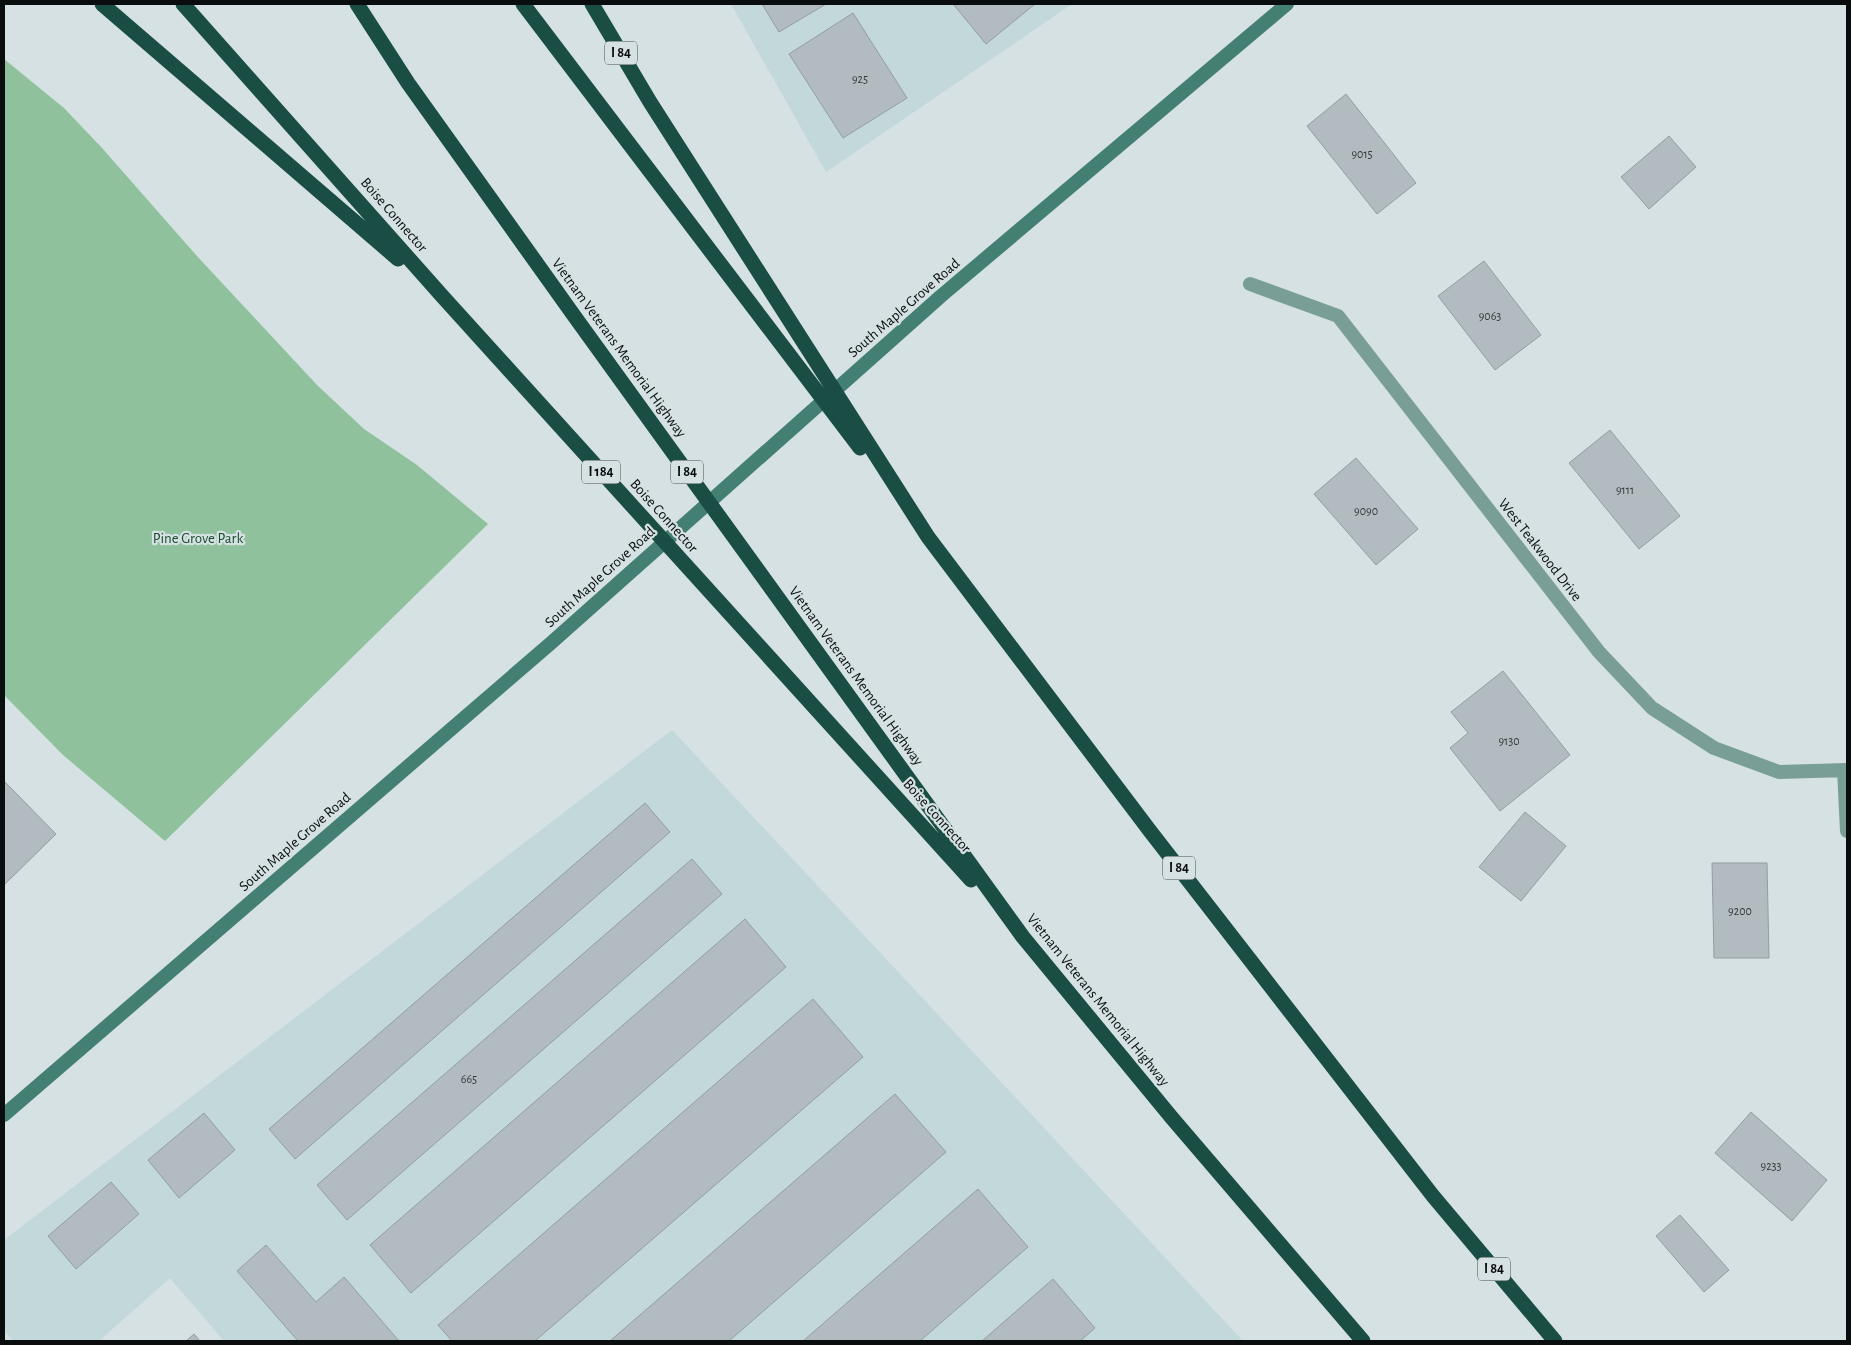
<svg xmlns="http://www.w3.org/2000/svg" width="1851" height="1345" font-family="'Alegreya Sans',sans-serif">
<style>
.built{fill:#c2d8da}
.green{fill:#8ec19c}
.building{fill:#b1bbc0;stroke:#939da2}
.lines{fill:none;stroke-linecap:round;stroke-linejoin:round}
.minor{stroke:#799e96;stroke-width:14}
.secondary{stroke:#447f73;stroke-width:14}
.motorway{stroke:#1a4e45;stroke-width:15}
.labels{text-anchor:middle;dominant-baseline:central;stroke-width:4.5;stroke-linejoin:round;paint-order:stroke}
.number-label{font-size:12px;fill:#33383a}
.shield{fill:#d5e1e3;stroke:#464d4d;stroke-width:1}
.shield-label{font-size:14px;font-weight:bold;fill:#090d0d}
.street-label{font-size:15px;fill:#090d0d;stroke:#d5e1e3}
.park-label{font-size:15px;fill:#1b4c2d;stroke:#d5e1e3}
</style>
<rect width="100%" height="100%" fill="#d5e1e3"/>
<path class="built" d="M731 4H1072L826 172Z
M672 730 1243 1341H224L170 1278 99 1341H13L4 1330V1240Z"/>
<path class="green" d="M4 59 64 108 102 148 196 255 317 385 364 429 417 465 488 524 165 841 63 755 4 695Z"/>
<path class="building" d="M762 4H826L779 32Z
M953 4H1035L986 44Z
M853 13 907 98 843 138 789 54Z
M1346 94 1416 183 1377 214 1307 126Z
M1669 136 1696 167 1649 209 1621 177Z
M1484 261 1541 335 1495 370 1438 296Z
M1610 430 1680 516 1639 549 1569 463Z
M1356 458 1418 529 1376 565 1314 494Z
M1503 671 1570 755 1500 811 1450 748 1468 733 1451 712Z
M5 782 56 834 4 885V783Z
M645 803 670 832 295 1159 269 1129Z
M1525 812 1566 846 1521 901 1479 867Z
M692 859 722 894 347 1220 317 1185Z
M1712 863H1767L1769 958H1714Z
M745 919 786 967 411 1293 370 1245Z
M813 999 863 1057 535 1341H452L438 1325Z
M895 1094 946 1152 729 1341H610Z
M1751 1112 1827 1180 1792 1221 1715 1153Z
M204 1113 235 1150 179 1198 148 1160Z
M111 1182 139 1214 76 1269 48 1236Z
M978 1189 1028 1247 920 1341H803Z
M1680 1215 1729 1270 1704 1292 1656 1236Z
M266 1245 316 1302 344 1277 399 1341H298L237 1271Z
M1053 1279 1095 1328 1080 1341H982Z
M194 1334 200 1341H186Z"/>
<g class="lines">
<path class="minor" d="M1250 284 1338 316 1599 652 1652 708 1714 748 1779 772 1847 770
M1844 770 1847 831"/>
<path class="secondary" d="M4 1115 551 643 941 296 1287 4"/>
<path class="motorway" d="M102 4 398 259
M183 4 443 297 971 880
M357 4 408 83 575 317 1023 937 1172 1118 1363 1341
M523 4 860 448
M592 4 650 102 928 537 1150 831 1433 1196 1555 1341"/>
</g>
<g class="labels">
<g class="number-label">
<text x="860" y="79">925</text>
<text x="1362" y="154">9015</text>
<text x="1490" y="316">9063</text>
<text x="1625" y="490">9111</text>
<text x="1366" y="511">9090</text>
<text x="1509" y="741">9130</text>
<text x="1740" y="911">9200</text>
<text x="469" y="1079">665</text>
<text x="1771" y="1166">9233</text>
</g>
<g class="shield">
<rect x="605" y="41.5" width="32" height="23" rx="4"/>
<rect x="582" y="460.5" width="38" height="23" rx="4"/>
<rect x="671" y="460.5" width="32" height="23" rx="4"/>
<rect x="1163" y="856.5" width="32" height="23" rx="4"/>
<rect x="1478" y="1257.5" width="32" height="23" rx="4"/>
</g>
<g class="shield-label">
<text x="621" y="53">I 84</text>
<text x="601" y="472">I 184</text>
<text x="687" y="472">I 84</text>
<text x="1179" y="868">I 84</text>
<text x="1494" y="1269">I 84</text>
</g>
<g class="street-label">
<text transform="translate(394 215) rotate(49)">Boise Connector</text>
<text transform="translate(904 308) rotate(-41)">South Maple Grove Road</text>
<text transform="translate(619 348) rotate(54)">Vietnam Veterans Memorial Highway</text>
<text transform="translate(664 516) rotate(48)">Boise Connector</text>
<text transform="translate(1540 550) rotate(52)">West Teakwood Drive</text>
<text transform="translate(600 577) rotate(-42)">South Maple Grove Road</text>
<text transform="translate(856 676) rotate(54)">Vietnam Veterans Memorial Highway</text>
<text transform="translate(937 816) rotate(48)">Boise Connector</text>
<text transform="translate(295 842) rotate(-41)">South Maple Grove Road</text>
<text transform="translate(1098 1000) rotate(51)">Vietnam Veterans Memorial Highway</text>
</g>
<g class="park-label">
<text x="198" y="538">Pine Grove Park</text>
</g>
</g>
<rect width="1851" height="1345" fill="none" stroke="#090d0d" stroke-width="10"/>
</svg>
